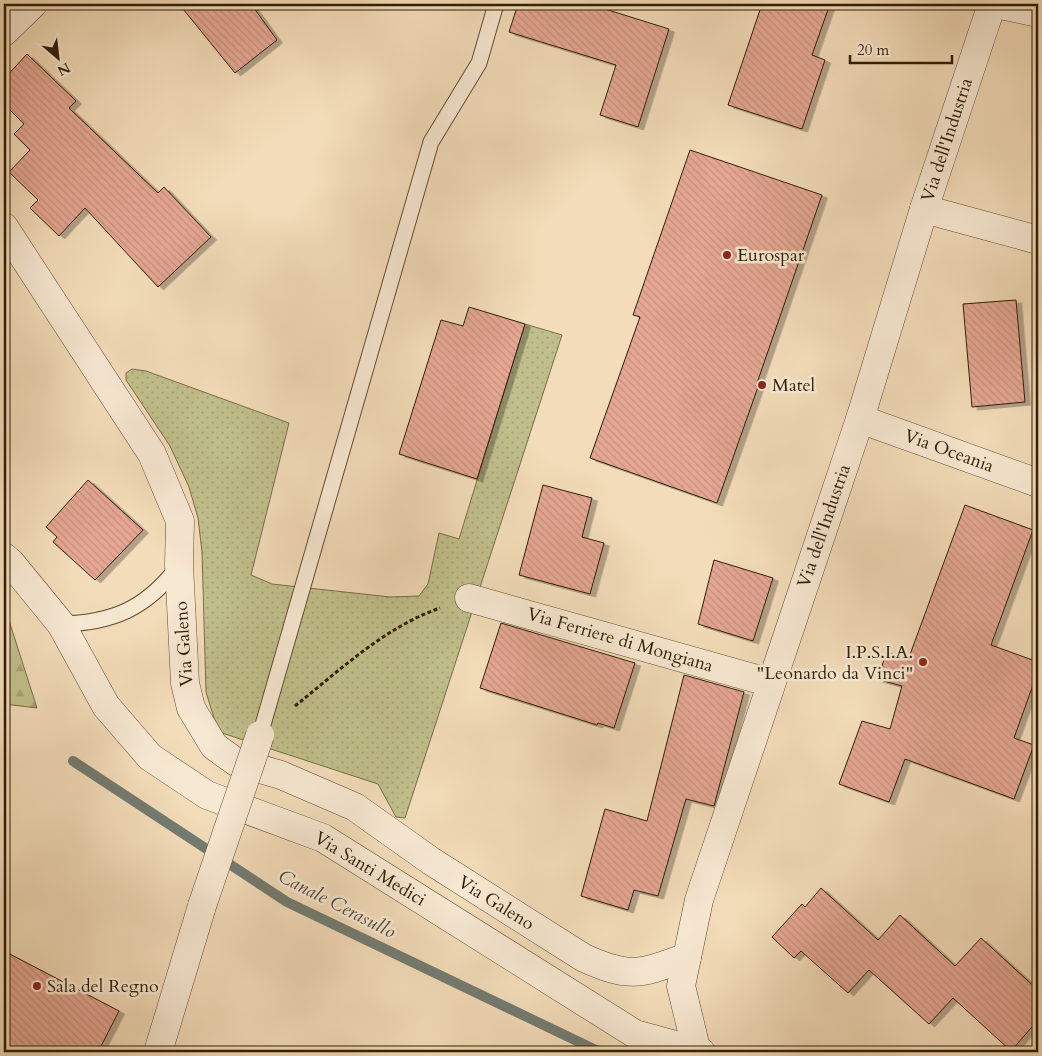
<svg xmlns="http://www.w3.org/2000/svg" width="1042" height="1056" font-family="Cardo,serif">
<style>
.grass{fill:url(#grass-dots);stroke:#786e48}
.forest{fill:url(#forest-firs);stroke:#786e48}
.lines{fill:none;stroke-linecap:round;stroke-linejoin:round}
.stream{stroke:#737b71;stroke-width:10}
.building{fill:url(#building-back-hatch);stroke:#301e04;filter:url(#shadow)}
.service-casing{stroke:#614e31;stroke-width:17}
.minor-casing{stroke:#614e31;stroke-width:29}
.tertiary-casing{stroke:#614e31;stroke-width:29}
.path{stroke:#301e04;stroke-width:3;stroke-dasharray:4 2.5;stroke-linecap:butt}
.service{stroke:#f7e8d2;stroke-width:15}
.minor{stroke:#f7e8d2;stroke-width:28}
.tertiary{stroke:#f7e8d2;stroke-width:28}
.minor-bridge-casing{stroke:#614e31;stroke-width:29;stroke-linecap:butt}
.minor-bridge{stroke:#f7e8d2;stroke-width:28}
.poi-dot{fill:#8f2418;stroke:#f7e8d2;stroke-width:2}
.labels{text-anchor:middle;dominant-baseline:central;stroke-width:5;stroke-linejoin:round;paint-order:stroke}
.street-label{font-size:18px;fill:#301e04;stroke:#f7e8d2}
.poi-label{font-size:18px;fill:#301e04;stroke:#f7e8d2;text-anchor:start}
.water-label{font-size:19px;font-style:italic;fill:#524c3b;stroke:#f7e8d2}
</style>
<defs>
<pattern id="grass-dots" width="8" height="8" patternUnits="userSpaceOnUse" patternTransform="scale(1.25)"><rect width="8" height="8" fill="#c0bf8b"/><path d="M2 2h.1M6 6h.1" fill="none" stroke="#a5a476" stroke-width="1.8" stroke-linecap="round"/></pattern>
<pattern id="forest-firs" width="22" height="20" patternUnits="userSpaceOnUse" patternTransform="scale(1.25)"><rect width="22" height="20" fill="#c0bf8b"/><path d="M5 1l3.5 6h-7zM16 11l3.5 6h-7z" fill="#a5a476"/></pattern>
<pattern id="building-back-hatch" width="6" height="6" patternUnits="userSpaceOnUse" patternTransform="scale(1.25)"><rect width="6" height="6" fill="#e5a793"/><path d="M-1 5l2 2M0 0l6 6M5-1l2 2" fill="none" stroke="#c58f7d"/></pattern>
<filter id="shadow"><feDropShadow dx="5.5" dy="3" stdDeviation="0" flood-color="#0004"/></filter>
</defs>
<rect width="100%" height="100%" fill="#f3dcb9"/>
<filter id="stains"><feTurbulence type="fractalNoise" baseFrequency=".004" numOctaves="4"/><feColorMatrix values="0 0 0 0 .2 0 0 0 0 .09 0 0 0 0 .02 0 0 0 .5 -.17"/></filter>
<radialGradient id="worn" r=".72"><stop offset=".6" stop-color="#630" stop-opacity="0"/><stop offset="1" stop-color="#630" stop-opacity=".3"/></radialGradient>
<path class="grass" d="M525 324 562 335 405 818 396 817 378 784 222 733 214 718 206 692 202 552 198 518 189 487 170 446 126 380V373L132 369 146 371 289 423 251 575 272 584 390 597 419 596 428 584 439 533 459 539Z"/>
<path class="forest" d="M4 605 37 708 4 704Z"/>
<g class="lines">
<path class="stream" d="M73 761 287 902 600 1052"/>
</g>
<path class="building" d="M179 4H251L277 40 235 73Z
M518 4H589L669 29 638 127 600 115 616 65 509 32Z
M762 4H830L812 55 825 60 802 129 728 105Z
M27 54 76 101 69 108 158 193 164 187 211 237 158 287 85 208 59 236 30 208 38 200 9 172 30 150 14 134 24 124 4 104V79Z
M690 150 822 195 756 386 758 387 717 503 590 458 640 317 633 315Z
M1016 300 1025 402 972 407 963 304Z
M469 307 525 324 477 479 399 454 441 320 463 326Z
M88 480 143 530 95 580 53 542 57 537 46 527Z
M543 485 592 498 582 537 604 543 590 594 519 575Z
M965 505 1033 530 991 645 1038 662V671L1014 738 1034 745 1014 799 905 759 889 802 839 784 862 721 890 729 902 686 877 679 887 652 908 660Z
M714 560 773 578 753 641 698 624Z
M501 623 635 663 614 728 598 723 597 725 480 688Z
M684 675 744 692 714 806 686 799 658 896 634 890 628 910 581 896 605 809 647 821Z
M821 888 878 940 900 915 955 966 981 938 1038 990V1020L1011 1051 953 998 929 1024 869 970 848 993 801 951 794 958 772 937 802 904 805 907Z
M4 951 119 1011 98 1052H4Z"/>
<g class="lines">
<g class="service-casing">
<path id="service" d="M61 624C112 623 145 609 177 568
M260 735 431 142 479 63 496 4"/>
</g>
<g class="minor-casing">
<path id="minor" d="M996 4 1038 13
M4 32 33 4
M924 209 1038 240
M4 227 152 454 180 521 179 565 185 683 191 708 214 746 236 762 281 775 355 807 431 861 584 958C631 979 640 974 687 957
M860 419 1038 483
M4 557 11 563 61 624 106 706 150 757 207 795 323 838 635 1034 701 1052
M469 598 771 683
M158 1052 202 906"/>
</g>
<g class="tertiary-casing">
<path id="tertiary" d="M697 1052 681 986 699 900 860 419 924 209 992 4"/>
</g>
<path class="path" d="M295 706C340 670 385 627 440 608"/>
<use href="#service" class="service"/>
<use href="#minor" class="minor"/>
<use href="#tertiary" class="tertiary"/>
<g class="minor-bridge-casing">
<path id="minor-bridge" d="M202 906 260 735"/>
</g>
<use href="#minor-bridge" class="minor-bridge"/>
</g>
<g class="poi-dot">
<circle cx="727" cy="255" r="5"/>
<circle cx="762" cy="385" r="5"/>
<circle cx="923" cy="662" r="5"/>
<circle cx="37" cy="986" r="5"/>
</g>
<g class="labels">
<g class="street-label">
<text transform="translate(947 140) rotate(-72)">Via dell'Industria</text>
<text transform="translate(949 451) rotate(20)">Via Oceania</text>
<text transform="translate(824 526) rotate(-71)">Via dell'Industria</text>
<text transform="translate(620 640) rotate(16)">Via Ferriere di Mongiana</text>
<text transform="translate(184 644) rotate(-94)">Via Galeno</text>
<text transform="translate(370 869) rotate(31)">Via Santi Medici</text>
<text transform="translate(496 903) rotate(32)">Via Galeno</text>
</g>
<g class="poi-label">
<text x="737" y="255">Eurospar</text>
<text x="772" y="385">Matel</text>
<text x="913" y="652" text-anchor="end">I.P.S.I.A.<tspan x="913" dy="21">"Leonardo da Vinci"</tspan></text>
<text x="47" y="986">Sala del Regno</text>
</g>
<g class="water-label">
<text transform="translate(337 904) rotate(27)">Canale Cerasullo</text>
</g>
</g>
<rect width="1042" height="1056" fill="none" stroke="#f3dcb9" stroke-width="20"/>
<rect x="5" y="5" width="1032" height="1046" fill="none" stroke="#301e04" stroke-width="2.5"/>
<rect x="10" y="10" width="1022" height="1036" fill="none" stroke="#301e04"/>
<g transform="translate(58 58) rotate(152)" stroke="#f7e8d2" stroke-width="4" paint-order="stroke">
<path d="M0-4L9 19L0 12L-9 19Z" fill="#301e04"/>
<text y="-8" font-size="14" font-weight="bold" text-anchor="middle" fill="#301e04">N</text>
</g>
<path d="M850 55v8h102v-8" fill="none" stroke="#301e04" stroke-width="2.5"/>
<text x="857" y="55" font-size="15" fill="#301e04" stroke="#f7e8d2" stroke-width="4" paint-order="stroke">20 m</text>
<rect width="100%" height="100%" filter="url(#stains)"/>
<rect width="100%" height="100%" fill="url(#worn)"/>
</svg>
